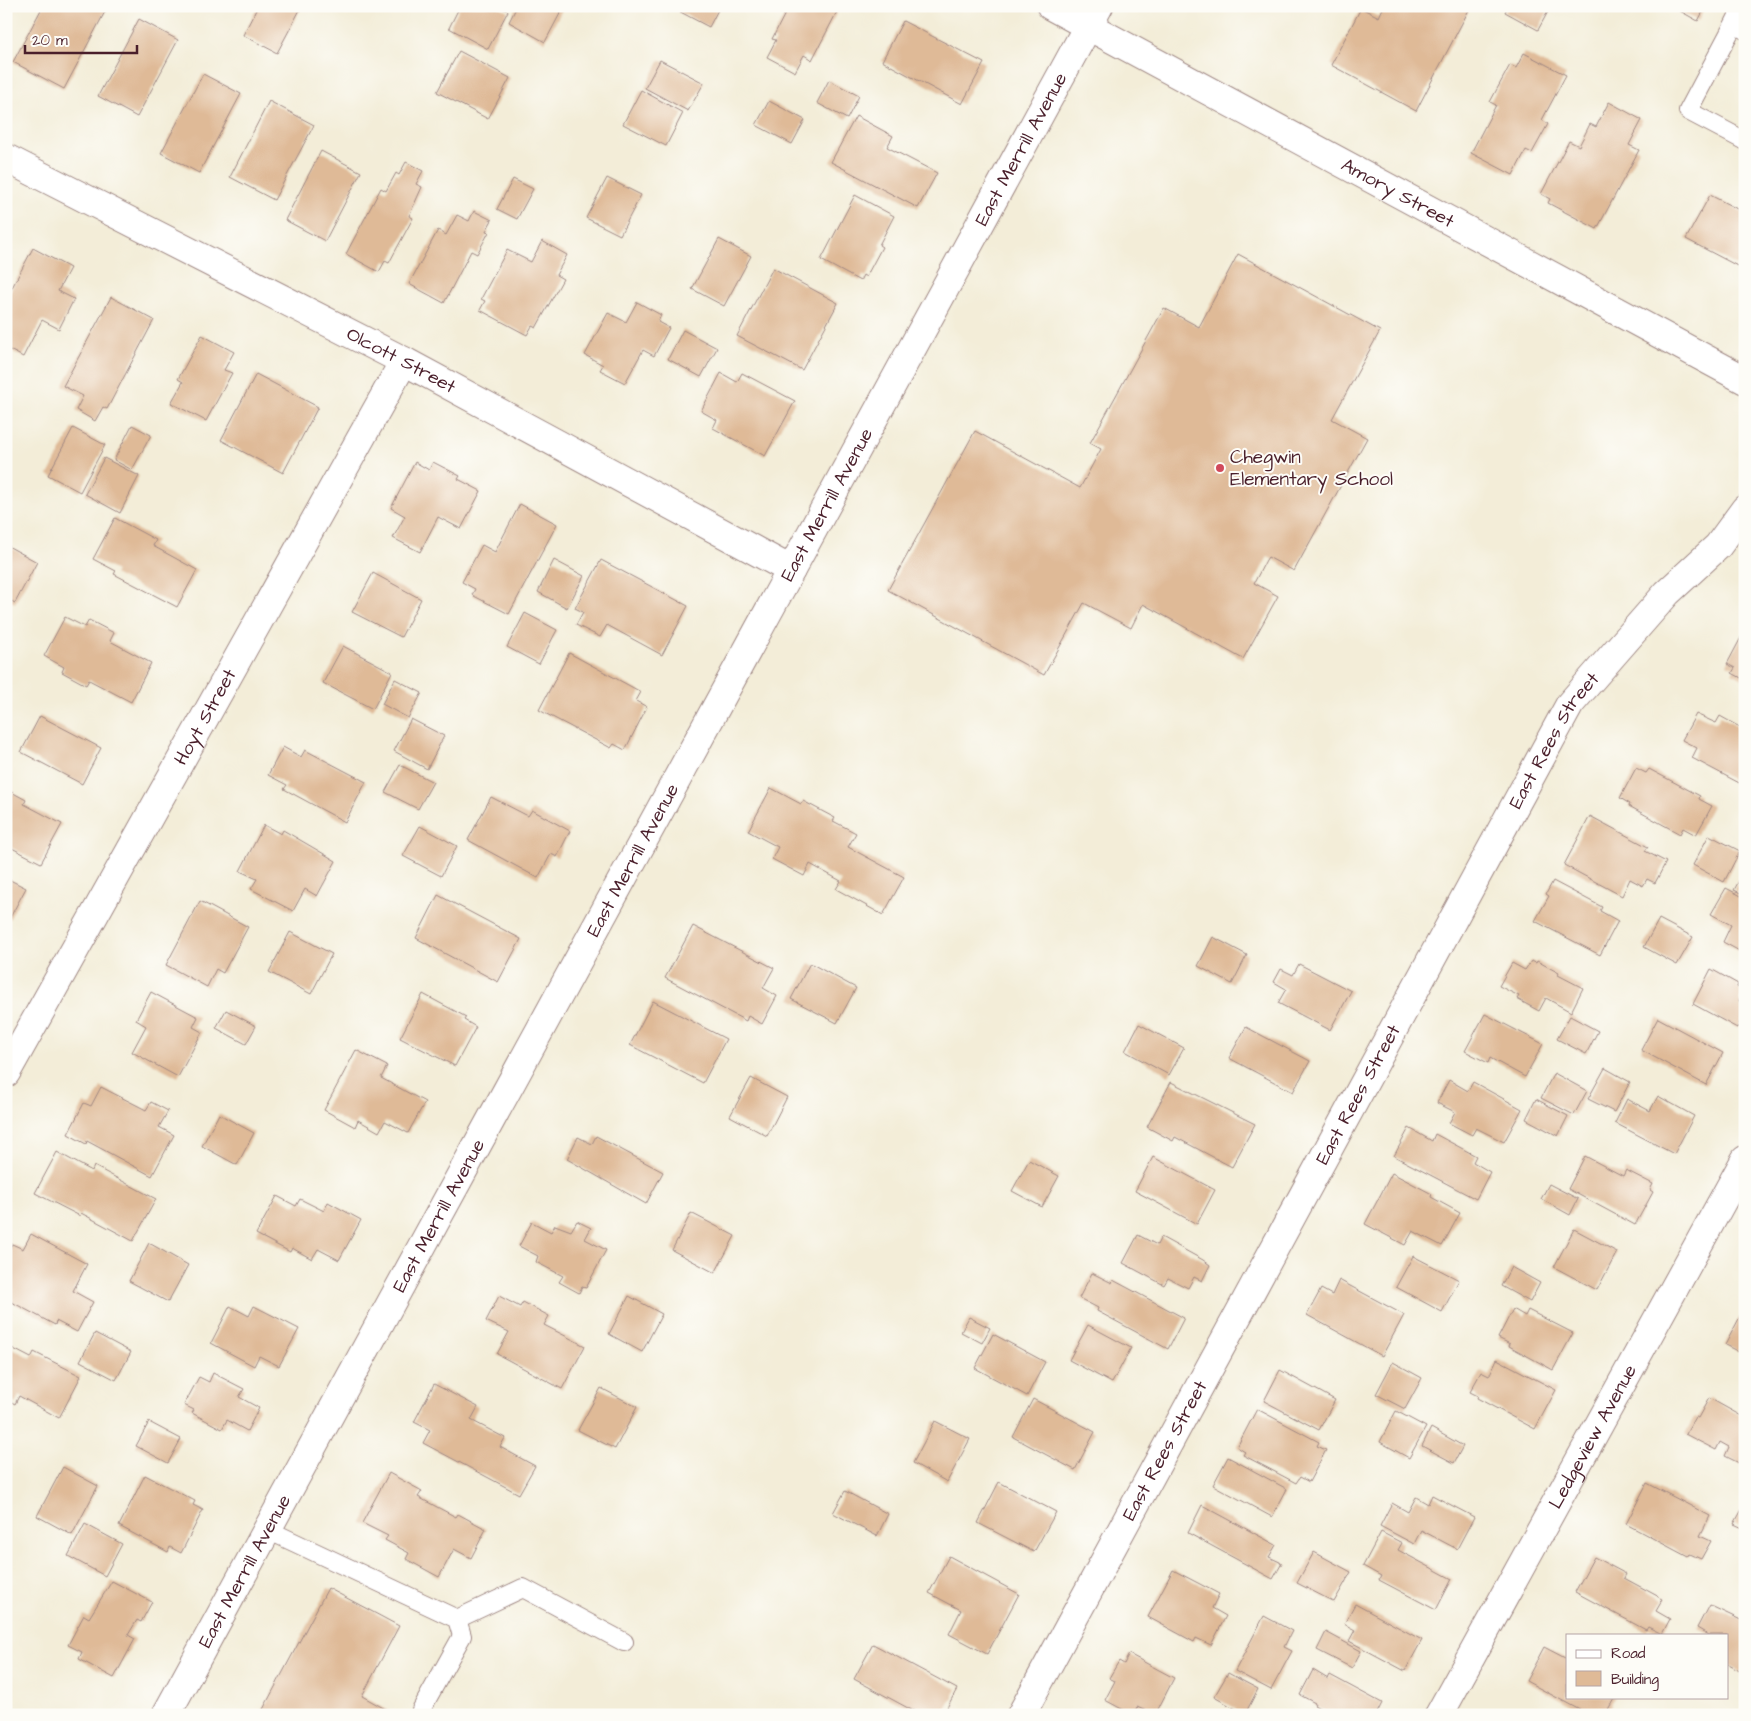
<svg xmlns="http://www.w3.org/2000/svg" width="1751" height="1721" font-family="'Architects Daughter',sans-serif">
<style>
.building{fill:#dfba97}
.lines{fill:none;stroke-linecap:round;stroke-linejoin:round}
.service-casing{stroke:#9e8682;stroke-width:20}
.minor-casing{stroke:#9e8682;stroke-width:30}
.service{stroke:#fff;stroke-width:18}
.minor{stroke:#fff;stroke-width:28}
.poi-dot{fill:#d1495b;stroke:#fdfcf7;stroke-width:2}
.labels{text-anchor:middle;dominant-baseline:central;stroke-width:4;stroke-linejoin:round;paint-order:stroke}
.street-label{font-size:19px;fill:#4a1f2b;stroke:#fdfcf7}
.poi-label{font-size:19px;fill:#4a1f2b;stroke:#fdfcf7;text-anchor:start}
</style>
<rect width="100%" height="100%" fill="#fdfcf7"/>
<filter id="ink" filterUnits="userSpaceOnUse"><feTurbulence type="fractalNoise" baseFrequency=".02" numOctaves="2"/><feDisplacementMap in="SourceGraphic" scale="10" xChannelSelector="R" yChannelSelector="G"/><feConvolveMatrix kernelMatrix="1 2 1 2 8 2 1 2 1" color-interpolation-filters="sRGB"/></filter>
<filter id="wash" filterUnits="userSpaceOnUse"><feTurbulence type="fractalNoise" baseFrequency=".0096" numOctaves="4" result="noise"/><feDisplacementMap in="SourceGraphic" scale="20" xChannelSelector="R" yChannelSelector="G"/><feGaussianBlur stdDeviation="1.12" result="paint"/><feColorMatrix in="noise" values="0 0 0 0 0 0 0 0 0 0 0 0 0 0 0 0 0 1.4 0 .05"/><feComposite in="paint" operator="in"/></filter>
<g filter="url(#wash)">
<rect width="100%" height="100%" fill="#f3edd8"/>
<g id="blocks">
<path class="building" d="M43 6H108L64 89 13 62Z
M258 6H302L277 53 243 35Z
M460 6H498L508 11 488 49 449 28Z
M517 6H564L545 42 509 22Z
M669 6H720L709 27Z
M789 6H840L812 60 804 55 795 72 767 57 776 40 772 39Z
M1384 6H1391L1400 11 1402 6H1471L1416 111 1331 65 1361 8 1379 17Z
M1508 6H1551L1538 30 1505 12Z
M1671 6H1706L1698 21Z
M139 19 178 40 137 117 98 96Z
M903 21 984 63 962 104 882 61Z
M459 51 510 78 488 119 437 92Z
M1524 53 1566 75 1542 120 1548 124 1532 153 1526 150 1513 175 1471 153 1496 105 1490 102 1510 65 1516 68Z
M660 60 704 83 688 111 645 88Z
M203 74 241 94 199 173 161 153Z
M829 80 859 96 847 119 817 103Z
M641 90 683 113 666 146 623 124Z
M269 101 314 125 274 200 230 177Z
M769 101 805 120 792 144 756 125Z
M1609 102 1642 120 1629 145 1639 150 1597 229 1548 203 1550 199 1541 194 1569 141 1579 146 1590 124 1596 127Z
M856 116 893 136 887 147 937 173 918 208 831 162Z
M321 151 361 172 325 241 285 220Z
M406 162 423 171 416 184 422 187 409 216 413 218 389 263 385 261 379 272 346 254 381 188 386 191 396 173 399 175Z
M607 178 641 195 620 235 586 218Z
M513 179 533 189 517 219 497 209Z
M855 195 894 216 879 245 882 247 866 277 863 275 860 281 821 260Z
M1710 195 1745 213V270L1686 239Z
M474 211 492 220 486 231 489 232 477 254 471 251 444 303 409 284 438 230 446 235 457 215 469 221Z
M719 239 751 256 724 306 692 289Z
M542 241 567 255 556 275 563 279 536 328 532 326 527 335 480 310 485 301 481 299 507 250 531 262Z
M33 248 70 268 58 291 74 299 59 329 42 320 23 357 6 348V299Z
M1238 254 1380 331 1332 419 1367 438 1294 571 1268 557 1266 560 1254 583 1278 596 1243 659 1143 604 1131 628 1084 603 1044 675 888 590 975 431 1080 488 1101 449 1090 443 1164 308 1199 327Z
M773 268 838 303 802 370 737 336Z
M111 297 154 320 107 409 103 407 95 421 76 410 83 396 63 386Z
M637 302 661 315 658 322 669 328 654 356 643 350 625 383 600 370 603 365 585 355 608 313 626 322Z
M683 330 717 348 701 377 668 359Z
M202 335 234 352 224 370 232 373 206 421 171 403 183 382 178 379Z
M721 373 737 382 742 373 795 401 765 456 713 428 717 420 701 411Z
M256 374 318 407 283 473 221 440Z
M132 425 151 435 132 470 114 460Z
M73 428 105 445 80 492 48 475Z
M104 458 139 476 120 513 85 494Z
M415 462 429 470 433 462 460 476 458 479 481 491 461 529 438 517 420 552 393 538 405 516 391 508Z
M520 504 557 524 509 614 472 595 475 589 462 582 482 545 495 552Z
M115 518 156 540 153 546 197 570 177 607 114 574 116 571 93 559Z
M6 545 37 562 15 603 6 598Z
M554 560 584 576 567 608 538 592Z
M601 560 688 606 662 655 607 625 600 637 576 625 583 612 575 608Z
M373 573 421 599 401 637 352 612Z
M525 613 557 630 539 664 507 647Z
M65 617 85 627 89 620 114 633 110 641 151 663 131 702 89 680 86 685 62 672 64 667 44 656Z
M1745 630V680L1732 673 1735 668 1727 664Z
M343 646 392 672 373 709 323 683Z
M569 653 641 692 636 701 647 707 625 750 614 744 611 748 539 710Z
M395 679 422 693 408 718 382 704Z
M1696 714 1716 723 1720 716 1745 730 1741 736 1745 738V786L1692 758 1697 748 1682 740Z
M40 716 101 748 82 784 21 752Z
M411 719 444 736 427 769 394 751Z
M283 747 301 757 305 750 366 782 345 822 284 789 287 785 268 775Z
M400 765 433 782 418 809 385 792Z
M1636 768 1646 773 1649 769 1700 796 1699 799 1712 806 1696 835 1683 828 1680 834 1629 806 1630 804 1620 798Z
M771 788 801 804 803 801 835 818 833 821 856 833 848 847 904 877 883 915 836 889 841 881 810 864 804 876 772 859 778 847 748 831Z
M6 789 26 800 24 804 62 824 41 863 6 845Z
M491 797 528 816 532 810 570 831 557 857 551 854 538 878 468 840Z
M1590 816 1648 847 1645 851 1666 862 1655 883 1647 879 1643 886 1630 879 1622 896 1564 865Z
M264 825 281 834 283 830 336 861 317 896 305 889 293 911 251 889 257 879 240 871Z
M420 826 457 846 441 876 403 856Z
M1709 835 1740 851 1724 882 1693 865Z
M1745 870V895L1734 890Z
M6 878 26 888 6 925Z
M1553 881 1602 907 1600 911 1618 921 1600 955 1535 921 1549 896 1546 894Z
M1726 888 1745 898V954L1723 942 1731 925 1711 914Z
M438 895 521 939 498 982 416 938Z
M200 901 248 927 223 973 216 969 207 987 166 965Z
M1659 919 1693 937 1677 965 1644 947Z
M693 926 774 968 763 988 777 996 762 1024 748 1016 746 1021 665 978Z
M290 932 332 954 311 994 269 972Z
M1213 937 1247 955 1232 984 1198 966Z
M1531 961 1536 963 1537 961 1559 973 1558 975 1583 988 1571 1012 1546 998 1539 1011 1517 999 1519 996 1499 986 1512 963 1525 970Z
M810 963 856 988 837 1023 791 999Z
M1299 964 1351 991 1330 1030 1278 1003 1286 989 1274 982 1281 969 1293 975Z
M1711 969 1738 984 1737 987 1744 991 1739 1001 1745 1004V1014L1737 1028 1693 1004Z
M151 992 198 1017 193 1027 202 1032 178 1077 132 1052 146 1026 136 1020Z
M423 994 466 1017 464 1020 476 1027 455 1066 400 1038Z
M653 1001 726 1039 703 1083 630 1045Z
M226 1010 256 1026 246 1044 216 1028Z
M1485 1014 1543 1044 1525 1077 1490 1058 1488 1063 1465 1051Z
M1570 1016 1598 1031 1586 1054 1557 1039Z
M1658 1018 1723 1053 1706 1085 1641 1050Z
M1139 1024 1184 1048 1169 1075 1125 1051Z
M1246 1027 1310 1061 1293 1092 1229 1058Z
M356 1050 387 1066 381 1078 425 1102 408 1133 385 1121 379 1132 358 1120 355 1127 324 1110Z
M1605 1068 1630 1082 1614 1112 1588 1099Z
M1554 1073 1587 1091 1574 1115 1541 1098Z
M751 1078 787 1097 767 1136 730 1116Z
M1449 1080 1468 1091 1473 1082 1522 1109 1504 1142 1476 1128 1472 1135 1449 1123 1455 1112 1437 1103Z
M1171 1082 1255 1124 1232 1167 1175 1137 1173 1141 1147 1127Z
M101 1087 146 1110 151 1102 168 1111 159 1127 174 1135 152 1176 87 1141 86 1144 68 1134 84 1103 91 1106Z
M1658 1096 1694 1116 1674 1154 1615 1123 1627 1099 1650 1111Z
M1536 1099 1568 1116 1558 1136 1526 1119Z
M219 1114 254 1133 237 1165 202 1146Z
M1409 1128 1432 1141 1435 1134 1476 1156 1473 1162 1490 1172 1476 1199 1394 1156Z
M596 1136 663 1172 646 1204 567 1159 578 1137 592 1144Z
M57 1152 92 1171 94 1166 156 1199 133 1241 81 1213 80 1216 35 1193Z
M1585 1156 1623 1176 1626 1170 1653 1184 1650 1190 1653 1192 1635 1225 1568 1189Z
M1153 1157 1215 1190 1197 1224 1135 1191Z
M1029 1160 1059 1176 1042 1207 1012 1191Z
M1392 1173 1432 1194 1431 1197 1460 1213 1442 1246 1413 1231 1405 1245 1365 1224Z
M1549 1184 1578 1199 1570 1215 1541 1199Z
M277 1196 296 1206 300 1199 324 1211 328 1202 361 1220 339 1260 318 1249 312 1259 292 1248 290 1252 256 1234Z
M691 1213 735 1236 715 1273 672 1250Z
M577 1221 591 1228 585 1239 606 1250 586 1288 582 1287 579 1293 559 1282 563 1276 536 1262 538 1256 519 1246 532 1222 551 1232 555 1225 571 1231Z
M1574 1229 1617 1252 1597 1290 1554 1267Z
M31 1234 87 1264 73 1291 93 1302 77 1332 56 1321 55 1325 6 1299V1255L12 1244 23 1249Z
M1138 1235 1157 1245 1161 1237 1203 1260 1210 1265 1202 1281 1194 1277 1188 1288 1168 1278 1164 1285 1123 1263Z
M149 1243 188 1265 168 1302 129 1281Z
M1413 1256 1459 1280 1442 1312 1396 1287Z
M1511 1267 1540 1283 1530 1302 1501 1286Z
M1092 1273 1112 1283 1113 1280 1184 1318 1168 1349 1097 1311 1098 1308 1079 1298Z
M1339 1280 1404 1315 1382 1356 1307 1315 1321 1289 1332 1295Z
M499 1296 520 1307 523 1302 549 1316 544 1325 585 1346 562 1389 497 1354 509 1332 486 1321Z
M629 1296 662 1314 642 1352 609 1334Z
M230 1306 249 1316 254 1306 299 1329 279 1366 259 1356 254 1366 211 1343Z
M1513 1309 1525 1316 1528 1310 1573 1333 1553 1370 1509 1346 1510 1344 1498 1338Z
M1741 1315 1745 1317V1355L1725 1345Z
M969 1317 990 1328 982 1343 961 1332Z
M1088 1325 1131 1348 1112 1383 1069 1360Z
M95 1333 131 1352 116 1380 80 1361Z
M993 1334 1045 1362 1027 1396 975 1368Z
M6 1345 31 1358 34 1352 81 1376 59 1418 19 1396 15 1404 6 1399Z
M1497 1359 1556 1390 1535 1429 1477 1398 1478 1396 1470 1392 1481 1372 1489 1376Z
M1393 1362 1422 1378 1405 1409 1376 1394Z
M1280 1370 1335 1400 1319 1430 1264 1401Z
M213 1373 244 1389 239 1397 259 1408 247 1431 227 1420 222 1429 192 1413 194 1410 184 1405 199 1377 209 1382Z
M434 1384 478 1407 471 1420 505 1438 500 1447 535 1466 519 1494 423 1443 430 1430 414 1422Z
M601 1388 637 1407 615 1449 578 1430Z
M1709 1398 1745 1418V1466L1725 1456 1729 1447 1720 1442 1716 1450 1685 1434 1695 1417 1698 1418Z
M1033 1399 1095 1432 1075 1470 1013 1437Z
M1257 1409 1319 1442 1317 1446 1326 1450 1309 1482 1300 1477 1296 1483 1243 1455 1245 1452 1237 1447Z
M1396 1411 1426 1427 1409 1458 1380 1442Z
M935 1421 970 1439 947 1482 913 1463Z
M149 1422 181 1439 168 1463 136 1446Z
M1431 1428 1463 1446 1454 1463 1422 1446Z
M1228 1457 1287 1489 1272 1517 1213 1485Z
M63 1467 98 1486 72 1535 37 1516Z
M389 1473 422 1491 418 1497 456 1517 458 1514 486 1529 471 1558 454 1549 439 1577 406 1559 409 1553 385 1540 388 1536 362 1523Z
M145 1475 195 1501 193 1505 203 1510 181 1553 170 1547 168 1552 119 1526Z
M999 1482 1056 1512 1034 1552 978 1523Z
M1647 1483 1710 1516 1700 1536 1711 1541 1701 1559 1690 1554 1688 1557 1626 1524Z
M845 1491 888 1514 877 1536 833 1513Z
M1432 1495 1474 1517 1457 1549 1421 1530 1414 1544 1380 1526 1392 1503 1408 1512 1416 1497 1428 1504Z
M1745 1504V1529L1734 1524Z
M1202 1505 1276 1545 1269 1557 1282 1563 1273 1579 1188 1533Z
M85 1524 122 1544 105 1576 68 1556Z
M1381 1532 1402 1543 1398 1550 1452 1579 1436 1610 1379 1580 1381 1576 1363 1566Z
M1314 1552 1351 1572 1334 1602 1297 1583Z
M949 1556 1019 1594 987 1654 949 1634 961 1610 929 1593Z
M1594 1557 1626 1574 1624 1578 1663 1599 1656 1611 1670 1619 1662 1634 1648 1627 1646 1630 1575 1592Z
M1173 1570 1219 1594 1212 1608 1226 1616 1211 1645 1196 1638 1194 1642 1148 1617Z
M112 1581 152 1602 141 1622 137 1620 128 1635 135 1639 114 1678 79 1659 82 1652 68 1645 84 1615 89 1618Z
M328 1588 399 1626 362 1696 396 1715H260Z
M1355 1604 1422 1640 1405 1671 1349 1641 1355 1630 1344 1624Z
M1709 1605 1745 1622V1674L1727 1664V1635H1709L1697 1628Z
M1264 1616 1292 1631 1284 1647 1292 1651 1271 1690 1235 1671Z
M1326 1632 1361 1651 1352 1668 1317 1650Z
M873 1644 957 1689 943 1715H921L854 1679Z
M1544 1647 1567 1659V1697H1615L1605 1715H1589L1526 1681Z
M1129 1654 1174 1678 1155 1715 1137 1707 1133 1715 1105 1700 1115 1681 1109 1678 1119 1661 1124 1664Z
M1313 1670 1328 1679 1330 1675 1382 1703 1376 1715H1332L1314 1705 1315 1703 1300 1695Z
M1228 1673 1258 1689 1245 1714 1214 1697Z"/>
</g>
</g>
<g filter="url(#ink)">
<use href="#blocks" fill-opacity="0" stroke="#9e8682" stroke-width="1"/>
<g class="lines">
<g class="service-casing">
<path id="service" d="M1743 6 1734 24 1745 30
M1734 24 1688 111 1745 141
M268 1530 457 1619 523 1588 624 1642
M421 1710 462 1636 457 1619"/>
</g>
<g class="minor-casing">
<g id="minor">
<path id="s1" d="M1051 6 1745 380"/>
<path id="s2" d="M6 158 404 361 791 570"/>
<path id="s3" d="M6 1073 404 361"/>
<path id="s4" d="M166 1715 1099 6"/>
<path id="s5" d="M1021 1715 1570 704 1667 593 1718 546 1745 509"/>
<path id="s6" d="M1439 1715 1745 1160"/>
</g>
</g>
<use href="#service" class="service"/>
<use href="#minor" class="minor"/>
</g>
</g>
<circle class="poi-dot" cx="1220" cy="468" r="5"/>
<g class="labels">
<g class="street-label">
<text stroke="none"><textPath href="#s4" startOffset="1784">East Merrill Avenue</textPath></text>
<text stroke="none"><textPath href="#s1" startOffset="394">Amory Street</textPath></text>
<text stroke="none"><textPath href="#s2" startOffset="444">Olcott Street</textPath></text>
<text stroke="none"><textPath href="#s4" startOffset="1379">East Merrill Avenue</textPath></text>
<text stroke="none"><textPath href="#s3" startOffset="408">Hoyt Street</textPath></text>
<text stroke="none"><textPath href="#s5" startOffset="1111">East Rees Street</textPath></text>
<text stroke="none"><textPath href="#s4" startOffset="974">East Merrill Avenue</textPath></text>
<text stroke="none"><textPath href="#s5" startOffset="706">East Rees Street</textPath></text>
<text stroke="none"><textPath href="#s4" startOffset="569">East Merrill Avenue</textPath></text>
<text stroke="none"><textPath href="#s6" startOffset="318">Ledgeview Avenue</textPath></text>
<text stroke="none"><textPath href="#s5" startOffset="301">East Rees Street</textPath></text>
<text stroke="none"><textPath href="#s4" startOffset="164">East Merrill Avenue</textPath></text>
</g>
<g class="poi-label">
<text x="1230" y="457">Chegwin<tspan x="1230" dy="22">Elementary School</tspan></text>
</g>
</g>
<rect width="1751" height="1721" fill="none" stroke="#fdfcf7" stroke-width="25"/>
<rect x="1566" y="1634" width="162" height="65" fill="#fdfcf7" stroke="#b5a4a5"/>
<rect x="1576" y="1650" width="25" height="8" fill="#ffffff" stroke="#b5a4a5"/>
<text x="1611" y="1658" font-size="15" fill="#4a1f2b">Road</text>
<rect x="1576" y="1671" width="25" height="15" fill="#dfba97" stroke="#b5a4a5"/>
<text x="1611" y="1684" font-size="15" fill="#4a1f2b">Building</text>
<path d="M25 45v8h112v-8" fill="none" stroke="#4a1f2b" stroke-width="2.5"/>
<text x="32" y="45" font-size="15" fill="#4a1f2b" stroke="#fdfcf7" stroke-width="4" paint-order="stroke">20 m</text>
</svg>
